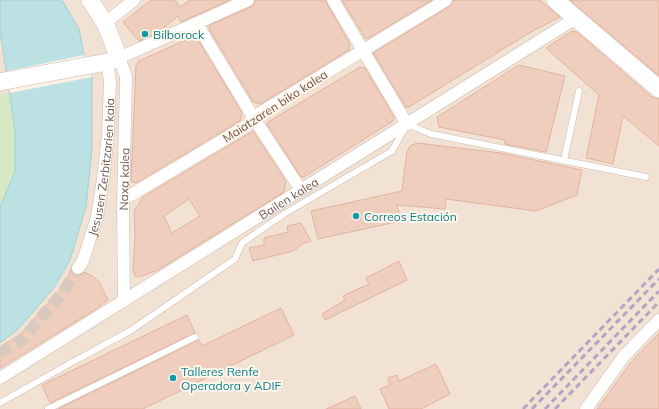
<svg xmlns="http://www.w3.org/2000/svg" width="659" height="409" font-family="Mulish,sans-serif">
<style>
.residential{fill:#f2e2d4}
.green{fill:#d6e8c4}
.water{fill:#bbe1e3;stroke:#a2d1d5}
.pier{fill:#fbf1e5}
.building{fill:#efcebe;stroke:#e0b3a0;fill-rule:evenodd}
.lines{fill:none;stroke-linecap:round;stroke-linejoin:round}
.street-tunnel{stroke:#d9cabf;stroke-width:12;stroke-dasharray:12 6;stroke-linecap:butt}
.lane-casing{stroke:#cebaaf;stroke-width:7}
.street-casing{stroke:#cebaaf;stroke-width:13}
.secondary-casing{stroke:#d1baad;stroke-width:18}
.lane{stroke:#fff;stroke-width:6}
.street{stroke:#fff;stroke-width:12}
.secondary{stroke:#fff;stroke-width:17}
.rail{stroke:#b3a4c4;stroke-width:3;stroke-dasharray:6 4;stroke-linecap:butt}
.culture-dot{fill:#0f9aa8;stroke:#fef5eb;stroke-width:1.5}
.labels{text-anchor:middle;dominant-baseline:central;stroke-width:4;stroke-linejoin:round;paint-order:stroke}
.culture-label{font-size:12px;fill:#0d838f;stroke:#fef5eb;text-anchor:start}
.street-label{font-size:12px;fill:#72564c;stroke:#fef5eb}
</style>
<rect width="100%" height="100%" fill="#fbf1e5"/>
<path class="residential" d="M0 0H659V409H0Z"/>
<path class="green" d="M10 93 15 130V171L0 207V95Z"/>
<path class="water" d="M0 0H62L79 29 84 55 92 77V149L86 207 70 260 55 286 35 310 16 331 0 343V207L15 171V130L0 31Z"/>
<path class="pier" d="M84 55 92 77 10 93 7 71Z"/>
<path class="building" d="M151 0H175L180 7 190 0H230L181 22 178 16 159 32 139 41 123 22Z
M255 0H326L327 4 350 44 349 50 260 104 253 102 209 29 210 25 251 7 254 4Z
M342 0H432L367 39 365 38Z
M453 0H540L560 17 531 32 409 107H406L373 53 450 6Z
M570 0H659V76Z
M572 31 577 32 652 97 659 99V146L623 116 613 164 586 158 599 95 546 48Z
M190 38 198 40 242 113 240 121 136 183 131 181 136 65 139 61Z
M519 65 565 76 546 152 505 144V140L439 127 437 117Z
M360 67 365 68 394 117 393 121 304 177H301L267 124 268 122Z
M253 131 286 181 284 192 158 270 139 277 135 276 133 270 135 233 134 211 143 197ZM189 199 200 216 172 233 164 216Z
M417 143 501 153 582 170 577 195 536 211 446 199 445 209 397 205 401 221 318 239 311 211 402 191 407 152 410 146Z
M301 223 311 241 304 243 293 251 253 261 249 248 264 245V238L288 232 287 226Z
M399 261 407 280 325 320 322 314 345 300 343 296 369 284 366 278Z
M71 271 77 275H81L84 272 94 277 99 282 108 300 93 311 0 368V347L21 334 62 288Z
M281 308 294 335 143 409H58L199 340 202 346Z
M187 315 195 333 50 403 42 385Z
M659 333V409H597L632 361Z
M436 364 450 394 421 409H389L380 389 390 385 388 378 397 375 399 381Z
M355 396 361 409H326Z"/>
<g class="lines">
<path class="street-tunnel" d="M0 353 23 339 64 291 78 268"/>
<g class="lane-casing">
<path id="lane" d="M564 160 579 91
M0 403 69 364 130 331 235 259 242 243 284 214 392 151 407 124 431 134 646 177
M48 409 195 337"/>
</g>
<g class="street-casing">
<g id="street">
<path d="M333 0 407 124"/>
<path d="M105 23 134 0"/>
<path d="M197 24 253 117 301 190"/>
<path d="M123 198 131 195 248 125 253 117 446 0"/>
<path id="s1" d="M78 268 83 261 97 217 103 179 108 135 110 81 107 62"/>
<path id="s2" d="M124 301 123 207 126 76 119 58 248 0"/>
<path id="s3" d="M0 378 576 18"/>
<path d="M586 409 624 356 659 320"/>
</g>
</g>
<g class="secondary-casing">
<path id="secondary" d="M555 0 659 89
M0 82 107 62 119 58 105 23 90 0"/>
</g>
<use href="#lane" class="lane"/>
<use href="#street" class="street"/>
<use href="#secondary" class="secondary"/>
<path class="rail" d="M523 409 659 269
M532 409 659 279
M545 409 659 291
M555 409 659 302"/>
</g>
<g class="culture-dot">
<circle cx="145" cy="34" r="4"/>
<circle cx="356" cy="216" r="4"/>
<circle cx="173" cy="378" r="4"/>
</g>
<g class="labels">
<g class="culture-label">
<text x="153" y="34">Bilborock</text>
<text x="364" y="216">Correos Estación</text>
<text x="181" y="371">Talleres Renfe<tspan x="181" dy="14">Operadora y ADIF</tspan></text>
</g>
<g class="street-label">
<text transform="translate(275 106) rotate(-33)">Maiatzaren biko kalea</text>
<text stroke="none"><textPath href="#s1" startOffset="105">Jesusen Zerbitzarien kaia</textPath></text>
<text stroke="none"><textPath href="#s2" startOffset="122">Naxa kalea</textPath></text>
<text stroke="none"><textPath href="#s3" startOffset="340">Bailen kalea</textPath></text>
</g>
</g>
</svg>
